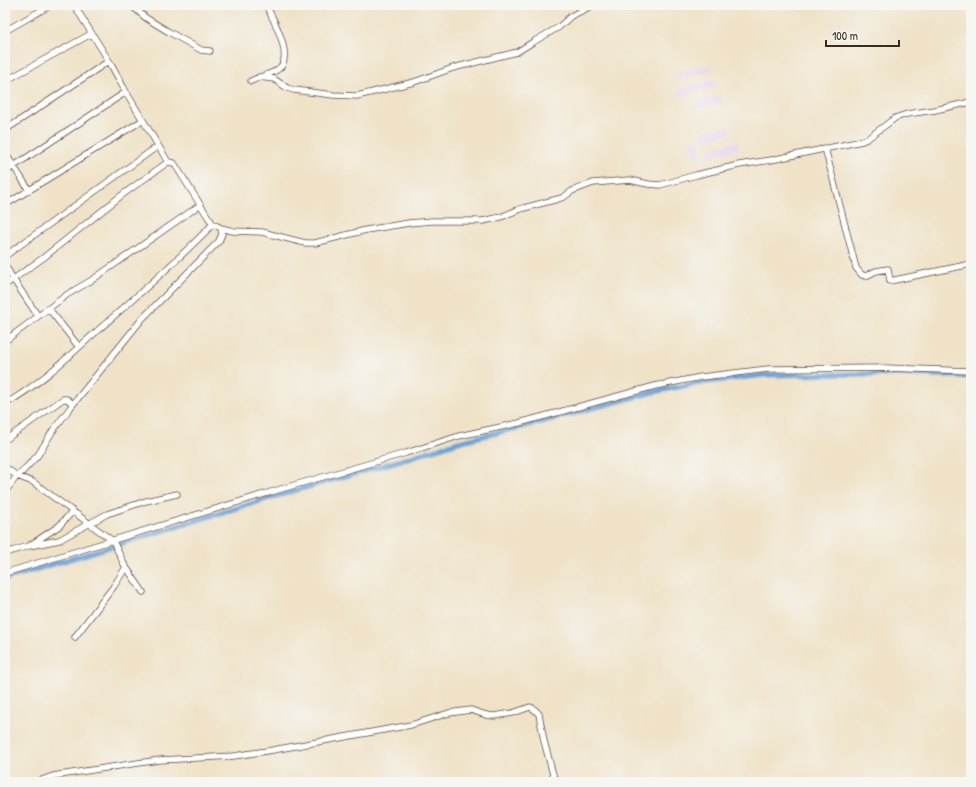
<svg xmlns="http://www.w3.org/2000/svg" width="976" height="787" font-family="'Patrick Hand',sans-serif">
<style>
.built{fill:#e5d3f0}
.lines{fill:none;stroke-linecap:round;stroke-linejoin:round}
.canal{stroke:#6aa3d9;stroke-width:5}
.minor-casing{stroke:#564637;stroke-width:7}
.minor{stroke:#fff;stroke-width:5.5}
</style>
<rect width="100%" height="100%" fill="#f6f6f2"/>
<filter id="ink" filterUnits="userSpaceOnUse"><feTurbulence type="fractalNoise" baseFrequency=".025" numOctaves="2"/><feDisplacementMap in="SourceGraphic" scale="8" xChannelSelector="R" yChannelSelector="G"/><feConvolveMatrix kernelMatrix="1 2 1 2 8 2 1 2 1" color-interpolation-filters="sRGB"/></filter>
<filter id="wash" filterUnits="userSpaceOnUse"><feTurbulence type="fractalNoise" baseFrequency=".012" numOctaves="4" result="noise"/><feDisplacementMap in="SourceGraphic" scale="16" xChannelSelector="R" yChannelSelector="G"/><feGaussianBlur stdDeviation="0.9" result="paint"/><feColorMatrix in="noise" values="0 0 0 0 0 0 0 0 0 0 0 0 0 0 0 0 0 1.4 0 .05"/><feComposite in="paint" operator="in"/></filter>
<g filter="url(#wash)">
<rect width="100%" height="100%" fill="#efe2c7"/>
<path class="built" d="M710 65 712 71 676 79 675 73Z
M712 80V81H715L717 87 680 96 678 89Z
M721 95 723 103 698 109 697 104V110H694L693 106 696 105 695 102Z
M729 126 731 133 705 140 703 132Z
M691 139H694L697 142H698L702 155 696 157Z
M737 141 739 149 710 156 708 149Z"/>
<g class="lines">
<path class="canal" d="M5 579 280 495 405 459 458 442 518 428 654 392 699 383 765 375 883 374 938 375 971 377"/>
</g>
</g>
<g filter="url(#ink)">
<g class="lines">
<g class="minor-casing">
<path id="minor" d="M131 5 146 18 169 32 201 50 210 51
M5 31 51 5
M259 77 274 79 287 88 294 90 333 95 357 96 414 82 453 68 517 52 533 42 559 27 571 16 593 5
M5 81 91 34
M251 81C259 77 269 75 277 70 296 59 273 19 266 5
M5 130 109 61
M825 148 856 268 862 275 866 276 876 271 888 269 890 281 971 264
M5 153 29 190
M5 172 126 92
M5 205 143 120
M221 228 233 231 262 232 305 243H315L366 230 409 223 432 221H483L501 217 520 209 558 199 564 197 572 191 593 183 630 180 648 184 660 185 696 175 739 165 771 160 862 141 867 139 895 118 907 114 935 110 971 102
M5 256 158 146
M5 265 13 279 38 316
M5 285 43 258 122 195 168 162
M49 309 79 347
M5 341 68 294 92 280 200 205
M5 404C39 385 68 357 97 331 137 296 176 262 213 224
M5 440 63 399H67L73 404
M5 467 17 476 33 482 113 541 124 564 143 592
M5 492 17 476 22 472 38 455 52 432 70 408 142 319 219 241 222 234 221 228 213 224 208 217 174 163 168 162 126 92 109 61 74 5
M29 546 59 540 107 514 146 501 177 494
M5 553 29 546 59 526 73 511
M5 573 281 489 406 453 459 436 519 423 655 386 701 377 768 369 886 368 971 371
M75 637 114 586 126 567
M36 782 53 776 138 763 160 760 234 756 273 750 411 725 449 713 456 712 471 710 486 715 494 716 513 713 530 707 534 709 539 714 544 741 555 782"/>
</g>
<use href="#minor" class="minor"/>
</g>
</g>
<rect width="976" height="787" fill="none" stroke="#f6f6f2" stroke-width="20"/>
<path d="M826 40v6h73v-6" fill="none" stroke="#3b2a1e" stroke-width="2"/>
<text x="832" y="40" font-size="12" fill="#3b2a1e" stroke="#f6f6f2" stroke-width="3" paint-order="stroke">100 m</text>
</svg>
